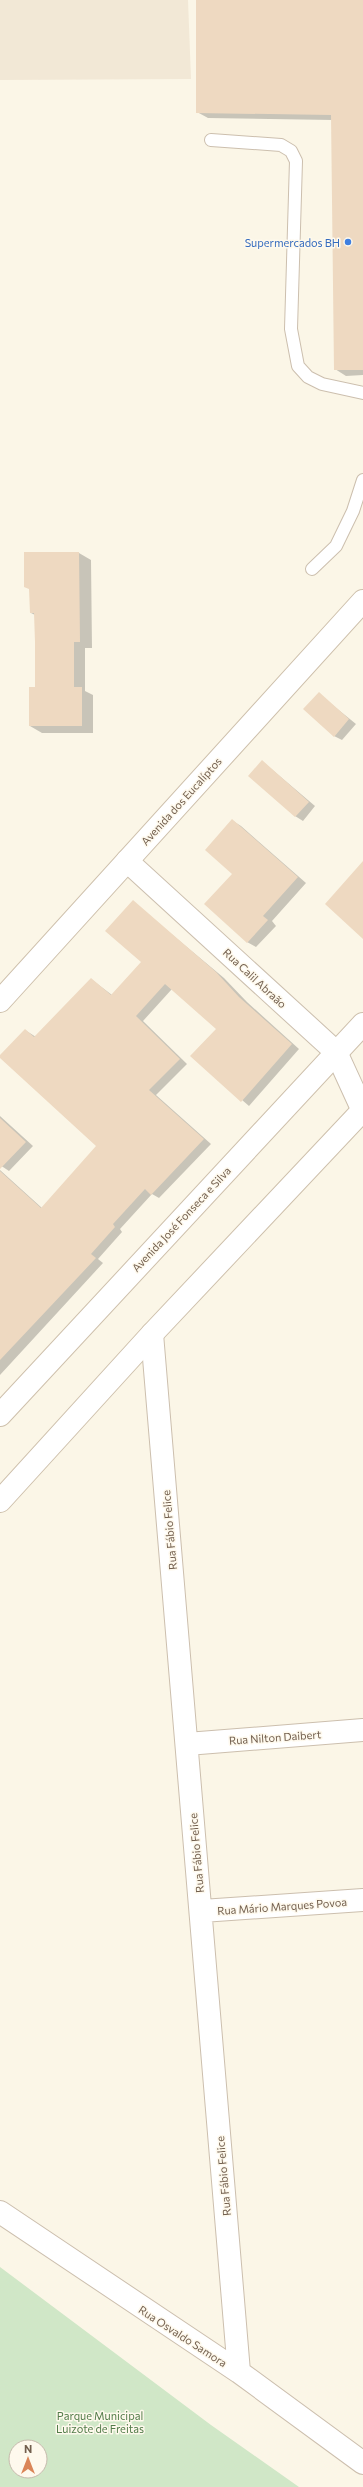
<svg xmlns="http://www.w3.org/2000/svg" width="363" height="2487" font-family="Commissioner,sans-serif">
<style>
.residential{fill:#f2e8d6}
.green{fill:#d0e7c7;fill-rule:evenodd}
.shadow{fill:#0003}
.building{fill:#eed9c1}
.lines{fill:none;stroke-linecap:round;stroke-linejoin:round}
.lane-casing{stroke:#ccbfae;stroke-width:14}
.street-casing{stroke:#ccbfae;stroke-width:24}
.secondary-casing{stroke:#cec0ac;stroke-width:24}
.lane{stroke:#fff;stroke-width:12}
.street{stroke:#fff;stroke-width:22}
.secondary{stroke:#fff;stroke-width:22}
.shop-dot{fill:#3f7fe0;stroke:#fef9ed;stroke-width:1.5}
.labels{text-anchor:middle;dominant-baseline:central;stroke-width:3;stroke-linejoin:round;paint-order:stroke}
.shop-label{font-size:11px;fill:#366cbe;stroke:#fef9ed;text-anchor:end}
.street-label{font-size:11px;fill:#725f4e;stroke:#fef9ed}
.park-label{font-size:11px;fill:#527c49;stroke:#fef9ed}
</style>
<rect width="100%" height="100%" fill="#fbf6e7"/>
<path class="residential" d="M0 0H188L191 79 0 80Z"/>
<path class="green" d="M0 2267 211 2425 299 2487H0ZM16 2447H40V2471H16Z"/>
<path class="shadow" d="M197 0H363V375L346 376 335 369 332 120 208 118 197 112Z
M79 553 91 560 92 648H85V691L93 695V733H42L30 726 36 688 35 615 31 613Z
M319 694 356 724 342 740 334 736Z
M262 761 315 806 303 821 295 816Z
M233 821 241 826 306 883 272 921 276 926 256 947 247 942 233 874Z
M133 902 224 978 247 1002 299 1049 249 1106 191 1056 217 1029 172 989 143 1021 187 1064 156 1095 211 1144 159 1198 152 1194 120 1229 122 1232 98 1259 103 1263 0 1375V1170L42 1208 97 1146 0 1057 25 1030 36 1037 91 979 112 995 142 962Z
M0 1116 33 1146 9 1171 0 1165Z"/>
<path class="building" d="M196 0H363V370H334L331 115 196 113Z
M24 552H79L80 642H74V687H82V726H29V687H35V642L34 613H30L29 589 24 587Z
M319 692 349 719 334 737 303 709Z
M262 760 309 802 295 817 248 776Z
M232 819 298 877 263 916 268 920 247 943 204 904 232 874 205 850Z
M363 861V939L325 904Z
M133 900 216 972 239 997 292 1044 241 1102 190 1056 216 1029 165 984 136 1016 180 1059 149 1090 204 1139 151 1195 145 1189 113 1224 115 1227 91 1254 96 1258 0 1360V1171L41 1208 96 1146 0 1058V1055L25 1029 34 1037 91 978 111 995 141 962 105 931Z
M0 1118 26 1142 0 1169Z"/>
<g class="lines">
<g class="lane-casing">
<path id="lane" d="M211 140 281 145 291 151 296 161 291 329 298 366 308 377 322 384 363 393
M312 569 336 546 353 511 363 480"/>
</g>
<g class="street-casing">
<path id="street" d="M127 861 336 1052 363 1111
M152 1334 239 2372
M187 1744 363 1730
M202 1911 363 1900
M0 2212 239 2372 363 2463"/>
</g>
<g class="secondary-casing">
<path id="secondary" d="M0 1001 363 601
M0 1415 363 1024
M0 1501 152 1334 363 1110"/>
</g>
<use href="#lane" class="lane"/>
<use href="#street" class="street"/>
<use href="#secondary" class="secondary"/>
</g>
<circle class="shop-dot" cx="348" cy="242" r="4"/>
<g class="labels">
<g class="shop-label">
<text x="340" y="242">Supermercados BH</text>
</g>
<g class="street-label">
<text transform="translate(181 801) rotate(-48)">Avenida dos Eucalíptos</text>
<text transform="translate(255 978) rotate(43)">Rua Calil Abraão</text>
<text transform="translate(181 1219) rotate(-47)">Avenida José Fonseca e Silva</text>
<text transform="translate(169 1530) rotate(-95)">Rua Fábio Felice</text>
<text transform="translate(275 1737) rotate(-4)">Rua Nilton Daibert</text>
<text transform="translate(196 1853) rotate(-95)">Rua Fábio Felice</text>
<text transform="translate(282 1906) rotate(-4)">Rua Mário Marques Povoa</text>
<text transform="translate(223 2176) rotate(-95)">Rua Fábio Felice</text>
<text transform="translate(183 2336) rotate(33)">Rua Osvaldo Samora</text>
</g>
<g class="park-label">
<text x="100" y="2415">Parque Municipal<tspan x="100" dy="13">Luizote de Freitas</tspan></text>
</g>
</g>
<g transform="translate(28 2459)"><circle r="19" fill="#fef9ed" stroke="#c6bbad"/>
<path d="M0-3L7 15L0 10L-7 15Z" fill="#da8557"/>
<text y="-6" font-size="11" font-weight="bold" text-anchor="middle" fill="#725f4e">N</text>
</g>
</svg>
